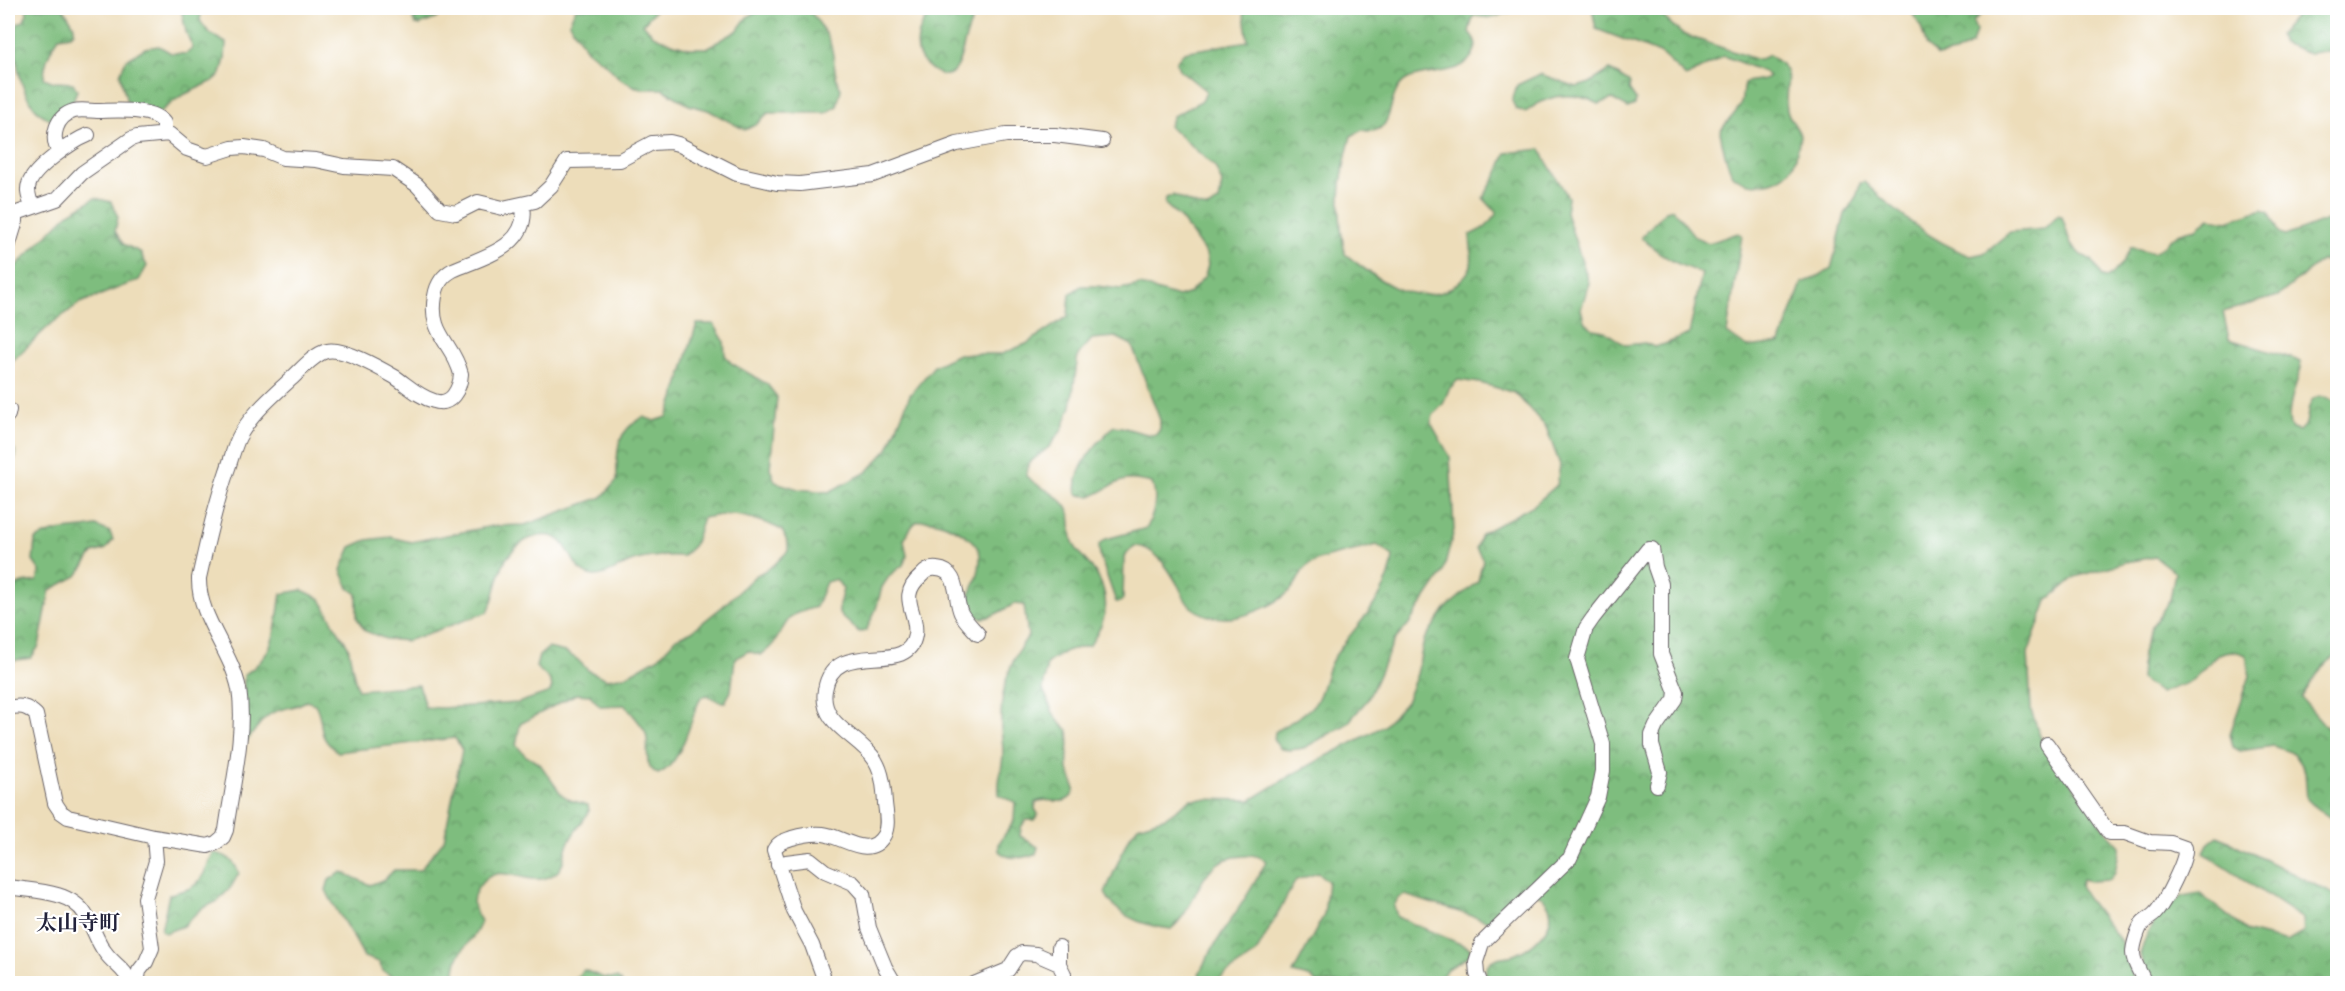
<svg xmlns="http://www.w3.org/2000/svg" width="2345" height="991" font-family="Alegreya,'Noto Serif JP',serif">
<style>
.forest{fill:url(#forest-crowns);stroke:#50705c;stroke-width:1.5}
.lines{fill:none;stroke-linecap:round;stroke-linejoin:round}
.minor-casing{stroke:#696367;stroke-width:16}
.minor{stroke:#fff;stroke-width:14}
.labels{text-anchor:middle;dominant-baseline:central;stroke-width:4.5;stroke-linejoin:round;paint-order:stroke}
.quarter-label{font-size:21px;font-weight:bold;fill:#22223b;stroke:#fff}
</style>
<defs>
<pattern id="forest-crowns" width="20" height="18" patternUnits="userSpaceOnUse" patternTransform="scale(1.5)"><rect width="20" height="18" fill="#7ebd7e"/><path d="M2 6a3 3 0 1 1 6 0M12 15a3 3 0 1 1 6 0" fill="none" stroke="#679968"/></pattern>
</defs>
<rect width="100%" height="100%" fill="#fff"/>
<filter id="ink" filterUnits="userSpaceOnUse"><feTurbulence type="fractalNoise" baseFrequency=".0167" numOctaves="2"/><feDisplacementMap in="SourceGraphic" scale="12" xChannelSelector="R" yChannelSelector="G"/><feConvolveMatrix kernelMatrix="1 2 1 2 8 2 1 2 1" color-interpolation-filters="sRGB"/></filter>
<filter id="wash" filterUnits="userSpaceOnUse"><feTurbulence type="fractalNoise" baseFrequency=".008" numOctaves="4" result="noise"/><feDisplacementMap in="SourceGraphic" scale="24" xChannelSelector="R" yChannelSelector="G"/><feGaussianBlur stdDeviation="1.35" result="paint"/><feColorMatrix in="noise" values="0 0 0 0 0 0 0 0 0 0 0 0 0 0 0 0 0 1.4 0 .05"/><feComposite in="paint" operator="in"/></filter>
<g filter="url(#wash)">
<rect width="100%" height="100%" fill="#edddba"/>
<path class="forest" d="M26 8H63L74 25V32L71 35 59 37C50 49 44 63 44 78L54 82 73 83 77 90 70 109 53 120C20 110 12 54 17 24L24 21 27 13Z
M181 8H202L200 20C207 33 214 36 226 43L225 59 221 74 213 81 181 96 156 115H135L127 103 120 74 126 60 145 48 159 46 171 53 186 54 193 48 186 32Z
M422 8H448L437 18 420 25 415 24 413 20Z
M576 8H657L643 24 653 35 671 43 689 48H707L737 31 747 17 765 8H807C816 18 825 30 830 43 836 59 832 74 841 89L837 106 826 113H768L757 124 745 130 708 110 689 105 663 89H640L620 79 607 65 588 51 569 23Z
M935 8H1001L996 12C989 12 980 11 975 17 959 34 965 102 925 64 909 48 921 20 935 8Z
M1243 8H1523L1492 18 1473 16 1469 32C1475 39 1478 44 1474 52 1464 77 1429 69 1408 79 1382 92 1400 138 1362 130L1351 136C1339 180 1336 209 1345 254 1373 276 1413 309 1451 288 1459 283 1466 277 1470 268 1474 260 1470 245 1470 235L1486 227 1497 213 1483 198 1497 175 1506 153 1541 149 1545 159 1568 197 1566 213 1589 283 1581 309 1584 321 1593 329 1604 331 1625 345 1645 343 1654 347 1665 344 1689 334 1702 273C1676 265 1661 256 1641 237L1666 211 1673 209 1695 237 1709 243 1738 233 1742 235 1727 333 1747 347 1780 343 1802 283 1815 278 1831 269 1845 214 1857 195 1860 183 1864 182C1896 212 1930 241 1971 256L1984 253 2010 232 2044 229 2058 215 2062 217 2071 245 2080 254 2092 260 2102 277 2107 278 2122 264 2131 247 2154 253 2178 234 2197 228 2210 218 2228 221 2263 209 2269 212 2280 234 2285 236 2337 216V267L2322 260 2278 296 2223 312 2229 339 2294 359 2300 362 2301 368C2297 382 2283 416 2292 429L2299 431 2306 424 2309 407 2313 398 2320 396 2337 402V655L2322 667 2301 698 2337 739V822L2316 808 2307 799 2305 771 2293 753 2273 746 2240 751 2233 747 2230 734 2250 676 2246 655C2217 642 2211 665 2192 680 2183 686 2170 689 2160 693L2140 679 2142 653 2152 626 2170 600 2175 572 2155 557 2126 562 2075 577 2047 601 2028 653 2031 710 2042 741 2107 832 2120 846 2115 872 2109 880 2090 881 2082 879 2080 886 2086 897 2120 940 2136 983H1487C1485 976 1484 968 1490 962 1498 955 1508 958 1516 954 1537 945 1564 919 1543 898 1539 894 1532 892 1526 889 1515 902 1505 918 1488 921L1405 895 1398 898 1394 906 1397 917 1470 948V955L1446 970 1438 983H1317L1312 978 1293 973 1324 915 1328 881 1318 873 1296 880 1256 953 1213 983H1205L1199 974C1217 934 1248 901 1266 861 1258 855 1254 855 1244 856 1196 857 1201 904 1171 929 1146 926 1117 918 1105 893L1128 839 1138 826 1166 817 1191 799 1251 800 1295 773 1384 726 1406 702 1417 674 1424 640 1445 609 1478 581 1483 560 1476 548 1481 534 1534 505 1557 485 1560 465 1546 427 1515 393 1480 383 1458 380 1449 389 1443 404 1433 415 1431 423 1450 457 1454 530 1443 573 1408 625 1394 641 1368 699 1347 724 1304 748 1290 750 1281 749 1274 741 1275 732C1289 722 1305 716 1316 702 1324 690 1325 671 1333 659 1354 625 1390 598 1393 556L1377 545C1358 551 1321 555 1306 567 1301 571 1298 581 1294 586 1283 602 1245 619 1225 618 1212 618 1201 615 1191 607 1185 602 1182 593 1179 587 1170 571 1155 545 1134 546L1124 557 1123 599 1120 602H1116L1100 556 1099 545 1106 539 1147 528C1154 514 1158 498 1152 483 1142 481 1132 478 1122 481 1105 486 1097 501 1077 494 1072 468 1097 443 1114 426 1129 427 1141 435 1156 435L1160 429V420L1132 345 1116 337 1092 339 1078 355 1071 406 1062 430 1049 447 1029 463 1026 476C1038 488 1056 492 1066 506 1074 517 1069 531 1073 542 1078 555 1088 561 1095 572 1112 598 1107 621 1090 645L1066 651 1047 663 1043 690C1052 707 1051 717 1068 730 1071 744 1066 756 1068 769 1069 776 1076 783 1074 792 1073 796 1068 800 1064 801 1054 803 1045 797 1036 802L1035 809 1038 814 1035 820H1026L1021 827 1020 836 1038 847 1036 854C1024 858 1009 861 999 851V843L1014 821 1015 802 999 795C997 780 1003 767 1003 753 1003 745 1002 737 1001 729 1000 692 1007 666 1028 636L1024 605 1014 604C996 614 977 629 965 605 973 588 981 574 980 555 978 536 936 516 918 521 912 523 907 535 904 540L907 556 903 565 890 575 882 587 876 609 866 631 859 632 839 614V605L843 589 836 579 826 582 816 607C808 610 796 611 790 618 779 631 776 647 760 655L748 651 735 659 731 691 725 702H720L707 695 701 697C690 718 683 764 658 774 640 765 652 746 645 731 640 722 631 713 625 705L600 706 590 695 576 694 520 724 516 745 526 756 540 764 561 794 570 800 588 805 589 811C582 824 572 833 567 846 563 855 565 865 557 872 529 895 500 853 478 888 469 902 474 909 481 921 474 946 453 946 455 980L474 983H402L383 971 379 962 364 957C353 933 337 914 326 890L329 880 342 872 370 885 385 879 394 870H420L444 840 462 750 455 738 338 752C313 734 327 726 315 704L306 701C293 709 278 708 269 715 260 721 253 734 246 742L242 736 244 675C277 654 275 629 281 594L302 590 321 599 335 626 348 646 354 676 358 690 419 685 425 707 441 708 518 703 550 692 552 687 549 679 536 667 539 656 548 648 565 652 577 659 589 671 607 679 626 676 659 657 676 638 692 631 722 607 755 576 773 566 788 551V544L782 530C755 517 733 511 703 518L694 545 683 556C666 555 650 556 633 561 621 565 606 577 594 576 565 573 575 527 535 537 524 539 512 550 506 559 497 574 496 596 488 612L407 641 386 639 365 631 357 618V594L349 588 341 570 351 547 367 540 390 537 411 542 493 526 525 525 602 497 617 480C617 451 614 433 643 417L655 421 667 417C680 387 686 355 697 324H714L724 341 725 355 731 363 767 384 777 397 770 468 775 482 798 489 829 492 867 472 888 449 910 395 934 366 958 354H1002L1026 344 1068 316 1070 294 1081 286H1097L1120 289 1140 285 1178 297 1190 293 1205 276 1208 265 1206 254 1182 220 1165 204 1166 198 1173 195 1198 206 1208 208 1219 201 1222 183 1215 167 1169 126 1173 116 1203 100 1206 91 1179 69 1176 62 1184 52 1248 41Z
M1592 8H1658V12L1682 34 1758 60 1769 55C1800 75 1782 81 1787 110 1789 119 1797 126 1800 135 1798 147 1797 162 1789 171 1777 185 1749 189 1734 176 1727 169 1722 142 1720 132 1725 122 1737 114 1741 103 1743 96 1742 90 1744 83 1752 79 1763 82 1769 76L1764 72 1724 56 1686 77 1660 53 1596 29Z
M1909 8H1987L1973 22 1976 31 1972 44 1955 53 1938 56 1927 47 1921 27Z
M2300 8H2332L2337 13V50L2310 53 2282 43 2279 35 2298 13Z
M1610 70 1630 83 1629 90 1636 100 1635 105 1628 108 1612 99 1599 104C1573 91 1548 94 1526 112L1516 109 1512 101 1517 85 1540 74 1577 87 1590 83Z
M95 198 111 202 118 217 115 231 123 244 140 252 147 266 139 280 80 303 51 324 8 365V269L17 265 69 213Z
M8 445 15 450 16 456 8 470Z
M96 526 110 532 113 540 106 549 93 553 77 576 50 590 39 646 31 658 16 660 8 665V589L22 583 37 581 40 571 33 561 35 540C52 528 76 530 96 526Z
M2218 836 2337 896V983H2147L2140 954 2147 934 2156 918 2183 896 2199 893 2248 932 2287 942 2304 932 2303 919 2204 853 2209 843Z
M213 853C227 854 234 861 239 873L231 887 218 901 201 909 183 926 165 933 161 930 169 895C176 891 182 892 188 889 203 883 207 866 213 853Z
M584 970 604 978H617L622 983H571Z"/>
</g>
<g filter="url(#ink)">
<g class="lines">
<g class="minor-casing">
<path id="minor" d="M59 152C50 137 56 116 74 111 81 109 91 111 97 111 115 111 153 107 164 123V134
M32 207C30 200 26 191 29 184 34 168 73 141 88 135
M8 216 57 199 82 173 131 139 137 137 169 134 187 149 207 156 232 148 244 147 264 150 283 158 316 160 344 166 393 169 417 185 440 210 456 213 478 202 503 208 535 201 551 186 567 161 620 160 652 143 670 142 678 144 737 174 777 183 800 184 873 175 957 144 1006 135H1055L1102 141
M8 247 16 221 15 213
M8 415 9 410
M8 708C20 705 27 706 36 715L55 803 61 812 68 817 154 837 208 846 216 843 223 837 226 830C232 786 246 732 239 689 231 650 198 617 199 578 207 542 215 506 227 471 231 460 234 447 239 437 251 414 273 396 291 379 301 370 314 354 327 351 343 347 381 369 395 377 407 385 419 397 434 401 451 407 460 389 461 374 453 342 428 335 435 296 437 284 442 276 453 270 482 257 530 247 523 205
M2047 744 2109 833H2125L2150 842 2171 843 2185 848C2187 860 2165 901 2157 911 2153 917 2148 918 2143 923 2138 928 2133 946 2133 953 2133 963 2142 974 2145 984
M778 865 786 862 810 859 825 871 853 883 863 894 869 928 885 967 895 984
M8 887C32 891 70 890 85 914 93 926 96 940 105 952 113 964 126 969 131 984
M1059 947V964L1064 974 1063 984
M137 984 139 971 146 962 152 948 145 898 156 861 154 837
M826 984 812 945 794 911 774 850C778 842 784 841 792 838 802 835 812 833 823 834 843 836 869 861 884 835 889 825 886 814 885 803 884 789 883 773 875 760 859 735 819 725 825 690 834 634 908 679 915 635 919 613 896 597 921 576 925 571 930 568 937 569 960 571 954 598 961 613 965 621 972 627 978 634
M974 984 1008 970 1017 956 1022 953 1036 954 1059 964
M1481 984 1477 974 1476 962 1482 943 1570 858 1598 797 1603 771V744L1577 659 1586 628 1593 618 1648 549H1652L1655 567 1661 584V654L1676 692 1675 699 1656 726 1652 735V745L1660 772 1657 785"/>
</g>
<use href="#minor" class="minor"/>
</g>
</g>
<g class="labels">
<g class="quarter-label">
<text x="78" y="923">太山寺町</text>
</g>
</g>
<rect width="2345" height="991" fill="none" stroke="#fff" stroke-width="30"/>
</svg>
